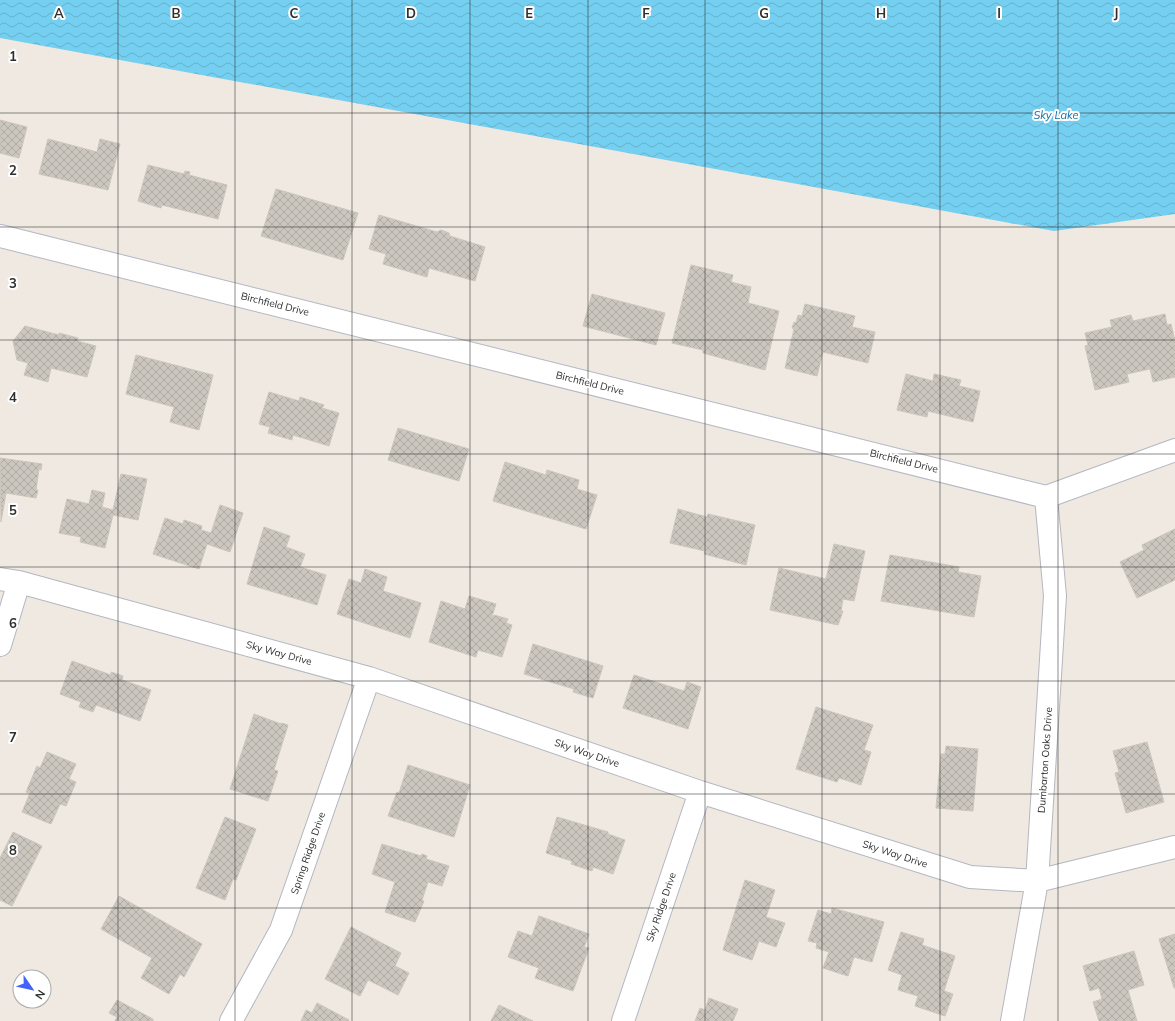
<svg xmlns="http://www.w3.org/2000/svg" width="1175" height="1021" font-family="Mulish,sans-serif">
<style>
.water{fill:url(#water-waves)}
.building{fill:url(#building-cross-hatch);stroke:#cbc5ba}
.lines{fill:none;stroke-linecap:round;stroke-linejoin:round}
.minor-casing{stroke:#b4b7c1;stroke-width:24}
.minor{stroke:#fff;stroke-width:22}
.grid{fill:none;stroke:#2e2e2e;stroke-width:1;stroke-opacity:0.55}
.labels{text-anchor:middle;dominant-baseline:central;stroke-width:4;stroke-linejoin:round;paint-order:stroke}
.street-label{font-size:10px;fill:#2e2e2e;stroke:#fff}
.water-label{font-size:11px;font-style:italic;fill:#0d6fa3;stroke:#fff}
.grid-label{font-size:13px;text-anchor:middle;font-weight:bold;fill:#2e2e2e;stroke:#fff;stroke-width:4;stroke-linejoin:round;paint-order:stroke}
</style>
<defs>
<pattern id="water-waves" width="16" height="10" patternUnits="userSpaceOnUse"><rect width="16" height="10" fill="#75cff0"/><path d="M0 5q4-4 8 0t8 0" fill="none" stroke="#66b2ce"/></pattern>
<pattern id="building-cross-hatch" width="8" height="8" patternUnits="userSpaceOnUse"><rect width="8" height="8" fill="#cbc7bf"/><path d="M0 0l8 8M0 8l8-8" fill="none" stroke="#afaba4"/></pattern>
</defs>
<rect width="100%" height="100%" fill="#efe9e1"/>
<path class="water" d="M0 0H1175V214L1054 231 0 38Z"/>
<path class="building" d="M0 120 27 127 19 158 0 153Z
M48 139 97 152 100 139 120 144 108 190 39 174Z
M148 165 184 174 185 171 190 172 189 175 227 185 218 219 162 205 161 208 138 201Z
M276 189 358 213 343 260 261 236Z
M379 215 437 232 441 230 449 233 450 236 485 247 475 281 429 268 427 277 383 264 386 254 369 249Z
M691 265 733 275 731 282 751 287 748 303 779 311 765 370 703 353V350L672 343Z
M592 294 665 313 656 345 583 326Z
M805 304 855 316 852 327 875 332 868 363 823 352 817 376 785 368 794 329 792 328 794 322 796 323 798 315 802 316Z
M1165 314 1167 325 1171 324 1175 341V377L1153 382 1150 369 1127 374 1129 382 1095 390 1085 346 1088 345 1085 333 1112 327 1110 320 1131 315 1133 321Z
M25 326 59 335V333L78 338 77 341 96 346 87 377 51 368 48 382 24 375 28 363 17 360 13 341Z
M136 355 213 375 199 430 170 422 174 407 126 394Z
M906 374 933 381 934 374 961 380 959 386 980 391 973 422 928 411 927 417 897 410Z
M269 392 299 401 300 397 324 405 322 408 339 413 329 446 293 435 292 440 268 433 270 427 259 424Z
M398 428 469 449 459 481 388 460Z
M0 458 42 464 41 470 39 469 36 490H38L36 498 6 493 1 522Z
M505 462 546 475 547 470 579 480 577 489 597 495 586 529 493 501Z
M121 474 147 479 138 520 113 515 105 548 80 542 81 537 59 533 67 499 89 504 92 490 105 493 102 507 113 510Z
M220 505 243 513 230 552 207 544 199 569 153 554 165 518 183 524 184 520 202 526 201 530 211 533Z
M678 509 707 517 708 514 755 525 746 565 704 554 705 551 670 543Z
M264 527 290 536 286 547 305 554 300 567 326 575 317 605 247 584Z
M1175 529V580L1137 598 1120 562 1144 550 1142 545Z
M834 544 865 551 854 601 843 599 841 611H843L838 625 770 610 779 568 826 579Z
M890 555 959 567 958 572 981 576 974 617 881 601Z
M365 569 387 577 383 591 421 603 410 638 337 614 349 579 361 583Z
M469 596 496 604 491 619 494 615 508 619 506 623 512 625 502 657 478 650 476 657 429 642 441 601 465 609Z
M533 644 603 666 593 698 573 692 574 689 524 674Z
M72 661 111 675V672L123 676 122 680 151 690 140 721 96 705 93 712 79 707 81 702 60 694Z
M634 675 684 691 687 682 701 687 688 729 623 708Z
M816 707 873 725 864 750 871 752 861 785 839 778 837 782 796 769Z
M254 714 281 724V723L288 725 274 770 278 771 268 801 230 789Z
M1147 742 1164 802 1126 813 1115 773 1119 772 1113 751Z
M946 746 978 749 973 811 936 808 941 754H945Z
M47 752 76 764 69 779 76 782 66 806 60 804 51 824 22 812 30 793 26 792 37 766 40 768Z
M408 765 470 785 454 837 388 816 397 792 399 793Z
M225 817 256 829 236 880 233 879 225 900 196 888Z
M557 817 608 832V834L625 840 613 874 593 867 592 871 571 864 572 861 546 853Z
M13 832 42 846 12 906 0 900V858Z
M382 844 421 856 422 854 427 856 426 859 449 866 442 886 428 882 422 900 424 901 415 922 385 912 395 882 372 874Z
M745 880 775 890 766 917 785 923 776 947 759 941 752 960 723 950Z
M119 896 202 944 184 977 180 974 169 994 141 978 152 958 101 929Z
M832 908 884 922 872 962 854 957 848 976 823 968 829 952 816 948 817 943 808 941 818 910 831 914Z
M539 916 589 934 584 947 589 948 573 991 535 978 539 968 508 957 518 931 532 936Z
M351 927 401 953 395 966 409 973 398 995 368 980 360 996 325 979Z
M901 932 924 939 922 945 955 956 944 991 953 994 945 1016 915 1006 918 996 898 990 902 975 888 970Z
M1175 934V988H1174L1159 939Z
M1134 951 1144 985 1128 990 1137 1021H1099L1093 1002 1102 999 1099 988 1090 991 1083 966Z
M709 998 738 1009 733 1021H695L700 1008 705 1010Z
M117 1000 153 1019V1021H115L117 1017 109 1013Z
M317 1003 349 1020 348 1021H301L306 1010 312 1013Z
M499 1005 533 1021H491Z"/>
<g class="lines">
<g class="minor-casing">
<path id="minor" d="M0 236 1046 497 1175 450
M0 579 19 582 369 678 700 792 970 877 1037 881 1175 847
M0 645 19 582
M231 1021 281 930 369 678
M623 1021 700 792
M1012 1021 1037 881 1055 596 1046 497"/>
</g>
<use href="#minor" class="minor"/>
</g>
<path class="grid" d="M118 0V1021M235 0V1021M352 0V1021M470 0V1021M588 0V1021M705 0V1021M822 0V1021M940 0V1021M1058 0V1021M0 113H1175M0 227H1175M0 340H1175M0 454H1175M0 567H1175M0 681H1175M0 794H1175M0 908H1175"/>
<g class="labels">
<g class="street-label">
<text transform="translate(275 304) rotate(14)">Birchfield Drive</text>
<text transform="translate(590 383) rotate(14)">Birchfield Drive</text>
<text transform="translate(904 461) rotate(14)">Birchfield Drive</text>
<text transform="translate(279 653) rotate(15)">Sky Way Drive</text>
<text transform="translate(587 753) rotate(19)">Sky Way Drive</text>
<text transform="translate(1045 760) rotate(-86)">Dumbarton Oaks Drive</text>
<text transform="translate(308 853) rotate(-71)">Spring Ridge Drive</text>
<text transform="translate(895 854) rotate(18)">Sky Way Drive</text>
<text transform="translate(661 907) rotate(-71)">Sky Ridge Drive</text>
</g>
<g class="water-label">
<text x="1056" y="115">Sky Lake</text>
</g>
</g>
<g class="grid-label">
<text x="59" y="18">A</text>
<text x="176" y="18">B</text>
<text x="294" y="18">C</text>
<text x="411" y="18">D</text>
<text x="529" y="18">E</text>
<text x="646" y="18">F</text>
<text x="764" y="18">G</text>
<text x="881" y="18">H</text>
<text x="999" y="18">I</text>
<text x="1116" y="18">J</text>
<text x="13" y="61">1</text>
<text x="13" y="175">2</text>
<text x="13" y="288">3</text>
<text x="13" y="402">4</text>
<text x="13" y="515">5</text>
<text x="13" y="628">6</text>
<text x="13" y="742">7</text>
<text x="13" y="855">8</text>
</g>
<g transform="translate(32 989) rotate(124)"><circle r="19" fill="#ffffff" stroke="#ababab"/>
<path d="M0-3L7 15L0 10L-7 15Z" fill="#4264fb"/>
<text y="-6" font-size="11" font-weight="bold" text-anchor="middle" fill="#2e2e2e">N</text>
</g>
</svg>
